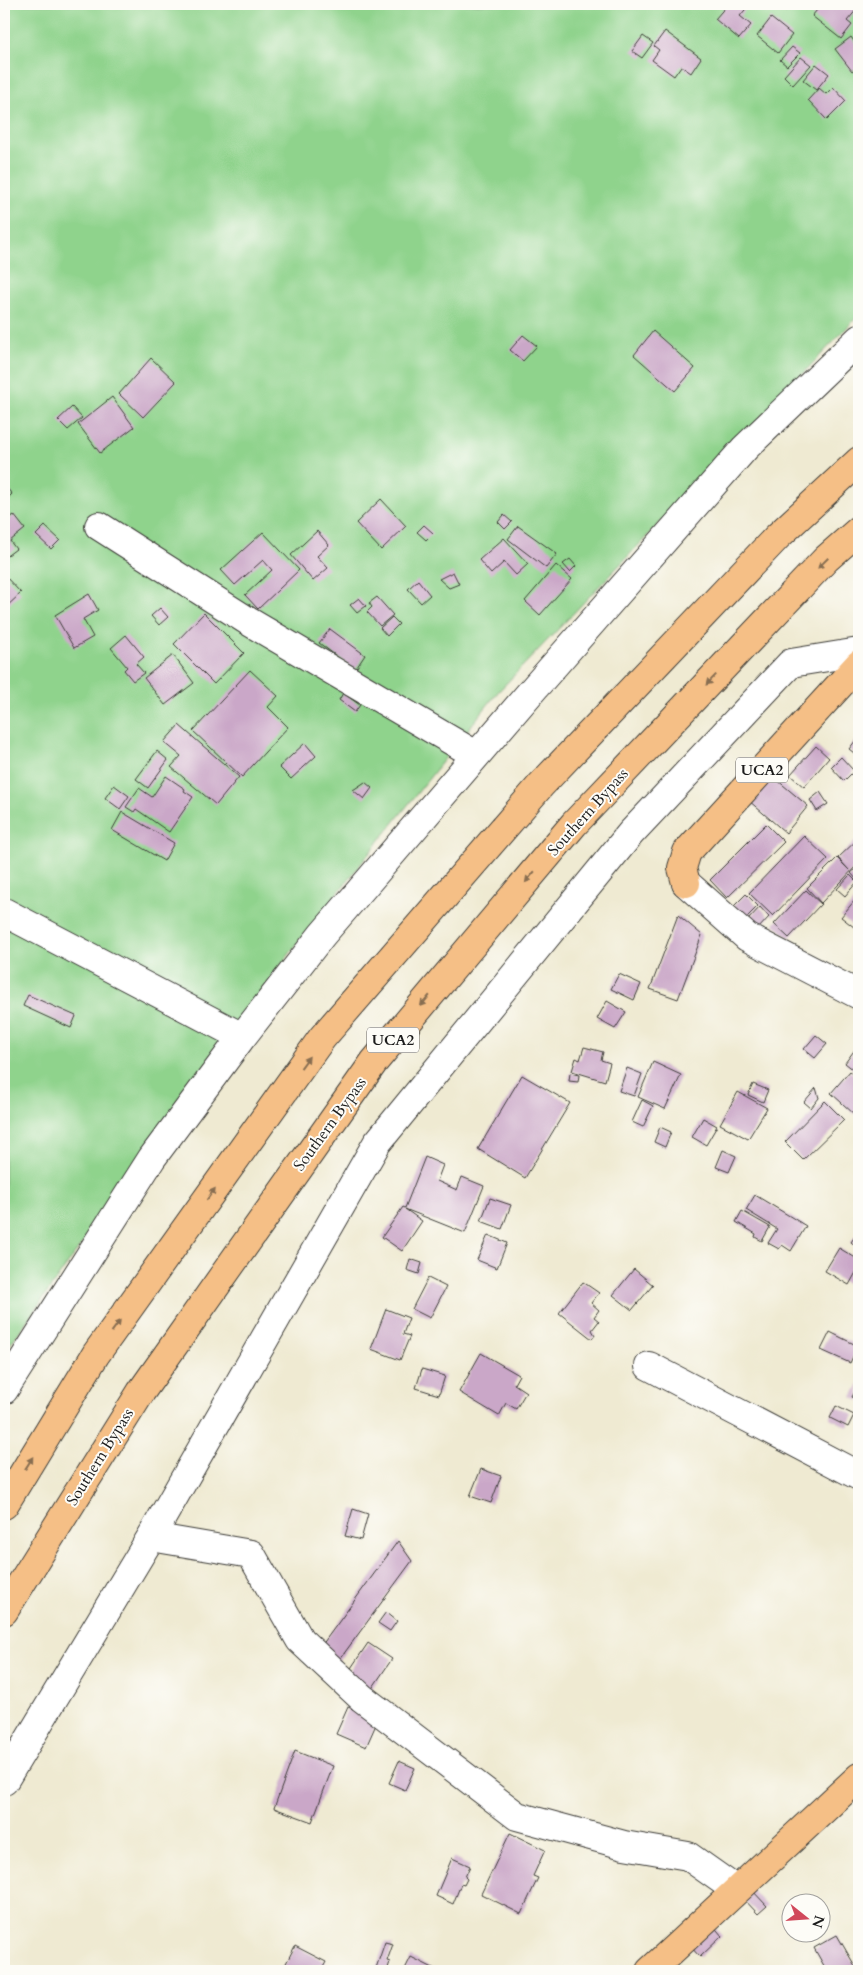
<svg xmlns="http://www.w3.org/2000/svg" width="863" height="1975" font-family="Cardo,serif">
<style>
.green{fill:#8fd38c;stroke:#567854}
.building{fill:#caa7c8}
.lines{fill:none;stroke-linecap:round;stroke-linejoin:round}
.minor-casing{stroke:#3c3b37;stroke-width:30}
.major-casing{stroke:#3c3b37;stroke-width:30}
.highway-casing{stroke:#3c3b37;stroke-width:30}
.minor{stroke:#fff;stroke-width:28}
.major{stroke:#f5bf86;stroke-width:28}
.highway{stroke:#f5bf86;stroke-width:28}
.oneway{fill:#886e51}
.labels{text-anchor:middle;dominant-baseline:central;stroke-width:4;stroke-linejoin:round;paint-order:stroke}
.shield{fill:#fdfcf7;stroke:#605f5e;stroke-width:1}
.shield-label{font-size:15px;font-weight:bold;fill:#1c1c1c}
.street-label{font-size:16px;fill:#1c1c1c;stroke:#fdfcf7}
</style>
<rect width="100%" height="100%" fill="#fdfcf7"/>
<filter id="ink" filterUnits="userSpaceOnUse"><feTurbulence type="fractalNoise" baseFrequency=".02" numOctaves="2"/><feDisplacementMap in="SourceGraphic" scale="10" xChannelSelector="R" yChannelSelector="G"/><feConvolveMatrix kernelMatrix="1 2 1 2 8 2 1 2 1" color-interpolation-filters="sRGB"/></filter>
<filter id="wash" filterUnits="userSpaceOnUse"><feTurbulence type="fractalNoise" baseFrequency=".0096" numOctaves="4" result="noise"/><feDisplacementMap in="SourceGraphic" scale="20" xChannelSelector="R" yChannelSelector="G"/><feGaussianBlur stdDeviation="1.12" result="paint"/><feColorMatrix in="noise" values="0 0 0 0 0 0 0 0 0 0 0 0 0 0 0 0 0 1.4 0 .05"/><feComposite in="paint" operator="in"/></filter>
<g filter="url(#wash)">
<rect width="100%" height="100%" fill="#efead2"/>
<path class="green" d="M4 4H859V315L498 692 293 949 4 1353Z"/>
<g id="blocks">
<path class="building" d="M728 4 749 5 740 16 751 25 739 39 715 19Z
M778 4H793L786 11Z
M822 4H853L858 8 847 21 852 25 841 39 812 16Z
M771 18 792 35 778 53 757 36Z
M665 31 701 58 691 73 681 66 674 76 652 60 659 50 654 46Z
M643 36 653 43 642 58 632 51Z
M851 37 859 48V66L852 71 835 49Z
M792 47 800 53 787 66 780 60Z
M801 57 811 65 793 85 784 76Z
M816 64 829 74 816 90 803 80Z
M833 87 846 101 827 120 808 100 819 88 826 94Z
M653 331 695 368 675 391 634 355Z
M523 335 537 346 523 361 510 350Z
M151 358 176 382 143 417 119 394Z
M112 397 134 427 100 453 78 424Z
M72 407 82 418 68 430 58 420Z
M4 485 12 494 4 502Z
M381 499 406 526 381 550 356 523Z
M14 515 25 529 10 541 16 549 4 558V522Z
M504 515 512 522 505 529 498 522Z
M424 525 433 533 426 540 417 532Z
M45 526 60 540 51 549 36 535Z
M518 526 557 554 546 568 508 539Z
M317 531 329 545 317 556 328 568 313 581 291 555Z
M263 532 299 570 258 609 245 595 272 570 263 560 235 585 221 570Z
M504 538 528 564 516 575 504 562 491 574 479 560Z
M570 559 576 566 570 572 563 564Z
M556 565 572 579 540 615 525 601Z
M453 572 459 584 449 588 439 579Z
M4 575 21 593 4 609Z
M418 580 430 595 421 603 408 589Z
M89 594 98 610 83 619 93 637 74 648 55 615Z
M377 597 393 615 380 626 367 612 372 607 369 603Z
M359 598 366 606 357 613 350 605Z
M160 608 168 617 159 625 151 616Z
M204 613 244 653 214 684 174 644Z
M392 617 399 624 387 636 380 628Z
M330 629 365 655 355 670 319 643Z
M126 635 144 657 136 664 144 673 133 681 124 670 127 667 111 648Z
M173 655 194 683 165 705 144 678Z
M250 670 278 696 268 707 288 727 242 777 193 731Z
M343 693 360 705 355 712 339 700Z
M179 725 239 777 216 805 171 767 181 756 164 742Z
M859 736V757L849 749Z
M305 743 316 756 291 779 279 767Z
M816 746 829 758 804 787 790 775Z
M157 751 168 760 148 788 136 779Z
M841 757 854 771 844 781 831 767Z
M770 774 808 806 786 833 748 800Z
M166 776 185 789 184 791 193 797 169 832 136 809 134 812 126 807 139 788 152 797Z
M365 782 372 788 364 799 353 790Z
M114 785 129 796 120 809 105 798Z
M820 792 828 804 817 811 810 800Z
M122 812 174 843 164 861 112 830Z
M766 824 784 842 727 898 710 880Z
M804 836 828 859 773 916 749 893Z
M859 838V863L821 903 807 888 837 858 849 870 838 858Z
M859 866V880L858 881 851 873Z
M850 875 857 882 845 896 837 889Z
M806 890 821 904 789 938 774 924Z
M746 894 758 906 746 918 734 906Z
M859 895V931L841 917Z
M760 907 769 917 758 929 748 920Z
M678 915 702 935 678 999 650 989Z
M619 974 641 984 634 1000 611 989Z
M28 995 76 1016 71 1028 23 1006Z
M607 1001 626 1012 615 1029 597 1019Z
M816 1035 827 1044 815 1058 804 1049Z
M859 1044V1074L845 1063Z
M584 1047 603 1052 601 1060 610 1063 605 1081 572 1071 576 1058 580 1060Z
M653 1062 681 1075 665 1109 638 1097Z
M627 1068 642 1074 634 1096 619 1091Z
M850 1071 859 1079V1108L854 1114 831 1093Z
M570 1073 579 1075 578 1082 569 1081Z
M522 1075 570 1103 525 1178 478 1149Z
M753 1084 768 1090 763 1102 748 1095Z
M816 1088 819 1098 811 1108 804 1102Z
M738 1092 767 1108 748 1139 720 1124Z
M642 1100 653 1106 643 1127 632 1122Z
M825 1101 844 1120 803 1160 785 1142Z
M703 1118 717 1126 706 1145 692 1137Z
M660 1127 671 1132 665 1147 654 1142Z
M723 1150 736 1156 729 1172 716 1167Z
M425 1157 443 1165 437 1181 457 1190 462 1177 484 1186 465 1233 405 1209 422 1221 402 1251 382 1237 403 1207 405 1208Z
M755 1195 806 1226 791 1251 782 1245 779 1249 768 1243 777 1229 746 1210Z
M490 1198 511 1205 502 1229 481 1221Z
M742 1211 770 1227 762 1241 755 1237 756 1234 736 1222Z
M488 1235 507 1243 497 1268 477 1260Z
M856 1235 859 1238V1244L857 1247 851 1242Z
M839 1248 859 1260V1267L849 1285 825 1271Z
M410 1259 422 1263 419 1274 407 1270Z
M634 1269 653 1285 632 1310 613 1295Z
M428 1278 446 1287 430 1318 412 1309Z
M583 1282 599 1293 591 1303 599 1310 594 1317 599 1321 592 1330 595 1335 592 1339 559 1313Z
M386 1309 409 1318 403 1334 410 1336 400 1360 371 1349Z
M830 1332 858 1346 850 1363 821 1350Z
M481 1353 519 1375 514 1384 526 1392 516 1409 506 1403 499 1416 459 1392Z
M422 1369 445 1376 439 1395 416 1388Z
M859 1384V1401L852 1397Z
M836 1406 854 1415 848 1427 830 1418Z
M481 1469 501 1476 491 1503 470 1496Z
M353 1509 368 1514 361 1540 345 1536Z
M398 1541 412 1561 337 1663 319 1649Z
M386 1612 397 1621 390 1631 378 1623Z
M368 1643 392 1659 371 1690 347 1674Z
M348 1707 378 1720 366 1747 336 1734Z
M295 1751 333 1766 312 1822 274 1808Z
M399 1761 415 1768 405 1790 389 1783Z
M510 1833 545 1850 533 1876 538 1878 521 1914 481 1894Z
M452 1858 470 1866 465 1877 467 1879 464 1885 461 1884 453 1904 436 1896Z
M751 1889 767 1906 758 1914 742 1897Z
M712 1924 722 1936 700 1957 689 1945Z
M837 1935 858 1971H827L814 1948Z
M385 1942 393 1944 387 1961 390 1962 387 1971H375Z
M295 1946 326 1962 321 1971H282Z
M411 1957 439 1971H404Z"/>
</g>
</g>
<g filter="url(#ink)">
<use href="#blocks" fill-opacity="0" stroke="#3c3b37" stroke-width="1"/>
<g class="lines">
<g class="minor-casing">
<path id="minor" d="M99 526 248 621 476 755
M686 883 747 937 859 995
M4 912 242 1037
M649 1366 859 1476
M4 1390 152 1158 242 1037 322 935 536 686 745 448 859 339
M151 1537 251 1554 300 1640 362 1698 517 1816 624 1845 688 1856 736 1890
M4 1781 151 1537 377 1143 631 833 791 663 859 652"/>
</g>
<g class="major-casing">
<path id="major" d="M686 883 682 868 687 852 859 664
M650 1971 859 1777"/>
</g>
<g class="highway-casing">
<path id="highway" d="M4 1505 96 1354 322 1038 541 785 778 536 859 461
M4 1611 141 1392 374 1062 574 824 826 559 859 530"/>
</g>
<use href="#minor" class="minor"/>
<use href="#major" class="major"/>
<use href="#highway" class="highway"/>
</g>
<defs><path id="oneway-solid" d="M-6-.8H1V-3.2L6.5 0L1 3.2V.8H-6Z" transform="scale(1.25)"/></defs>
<g class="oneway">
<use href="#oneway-solid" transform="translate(823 563) rotate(135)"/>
<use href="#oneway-solid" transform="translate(711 680) rotate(134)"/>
<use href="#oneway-solid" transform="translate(530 877) rotate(130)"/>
<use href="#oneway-solid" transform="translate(425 1001) rotate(130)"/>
<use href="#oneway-solid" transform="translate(305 1062) rotate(-54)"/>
<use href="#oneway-solid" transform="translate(211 1194) rotate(-54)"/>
<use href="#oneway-solid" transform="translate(116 1326) rotate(-54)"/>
<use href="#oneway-solid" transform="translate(29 1463) rotate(-58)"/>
</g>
</g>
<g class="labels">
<g class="shield">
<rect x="736" y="757.5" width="52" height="25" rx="4"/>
<rect x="367" y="1027.5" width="52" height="25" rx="4"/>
</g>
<g class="shield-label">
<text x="762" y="770">UCA2</text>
<text x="393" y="1040">UCA2</text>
</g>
<g class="street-label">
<text transform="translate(588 812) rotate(-48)">Southern Bypass</text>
<text transform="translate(330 1124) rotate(-54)">Southern Bypass</text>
<text transform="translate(100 1457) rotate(-58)">Southern Bypass</text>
</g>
</g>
<rect width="863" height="1975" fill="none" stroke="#fdfcf7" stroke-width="20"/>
<g transform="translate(806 1918) rotate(107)"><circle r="24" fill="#fdfcf7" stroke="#a3a29f"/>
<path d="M0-4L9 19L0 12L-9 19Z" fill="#d1495b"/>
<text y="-8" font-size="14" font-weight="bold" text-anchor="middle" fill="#1c1c1c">N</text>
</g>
</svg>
